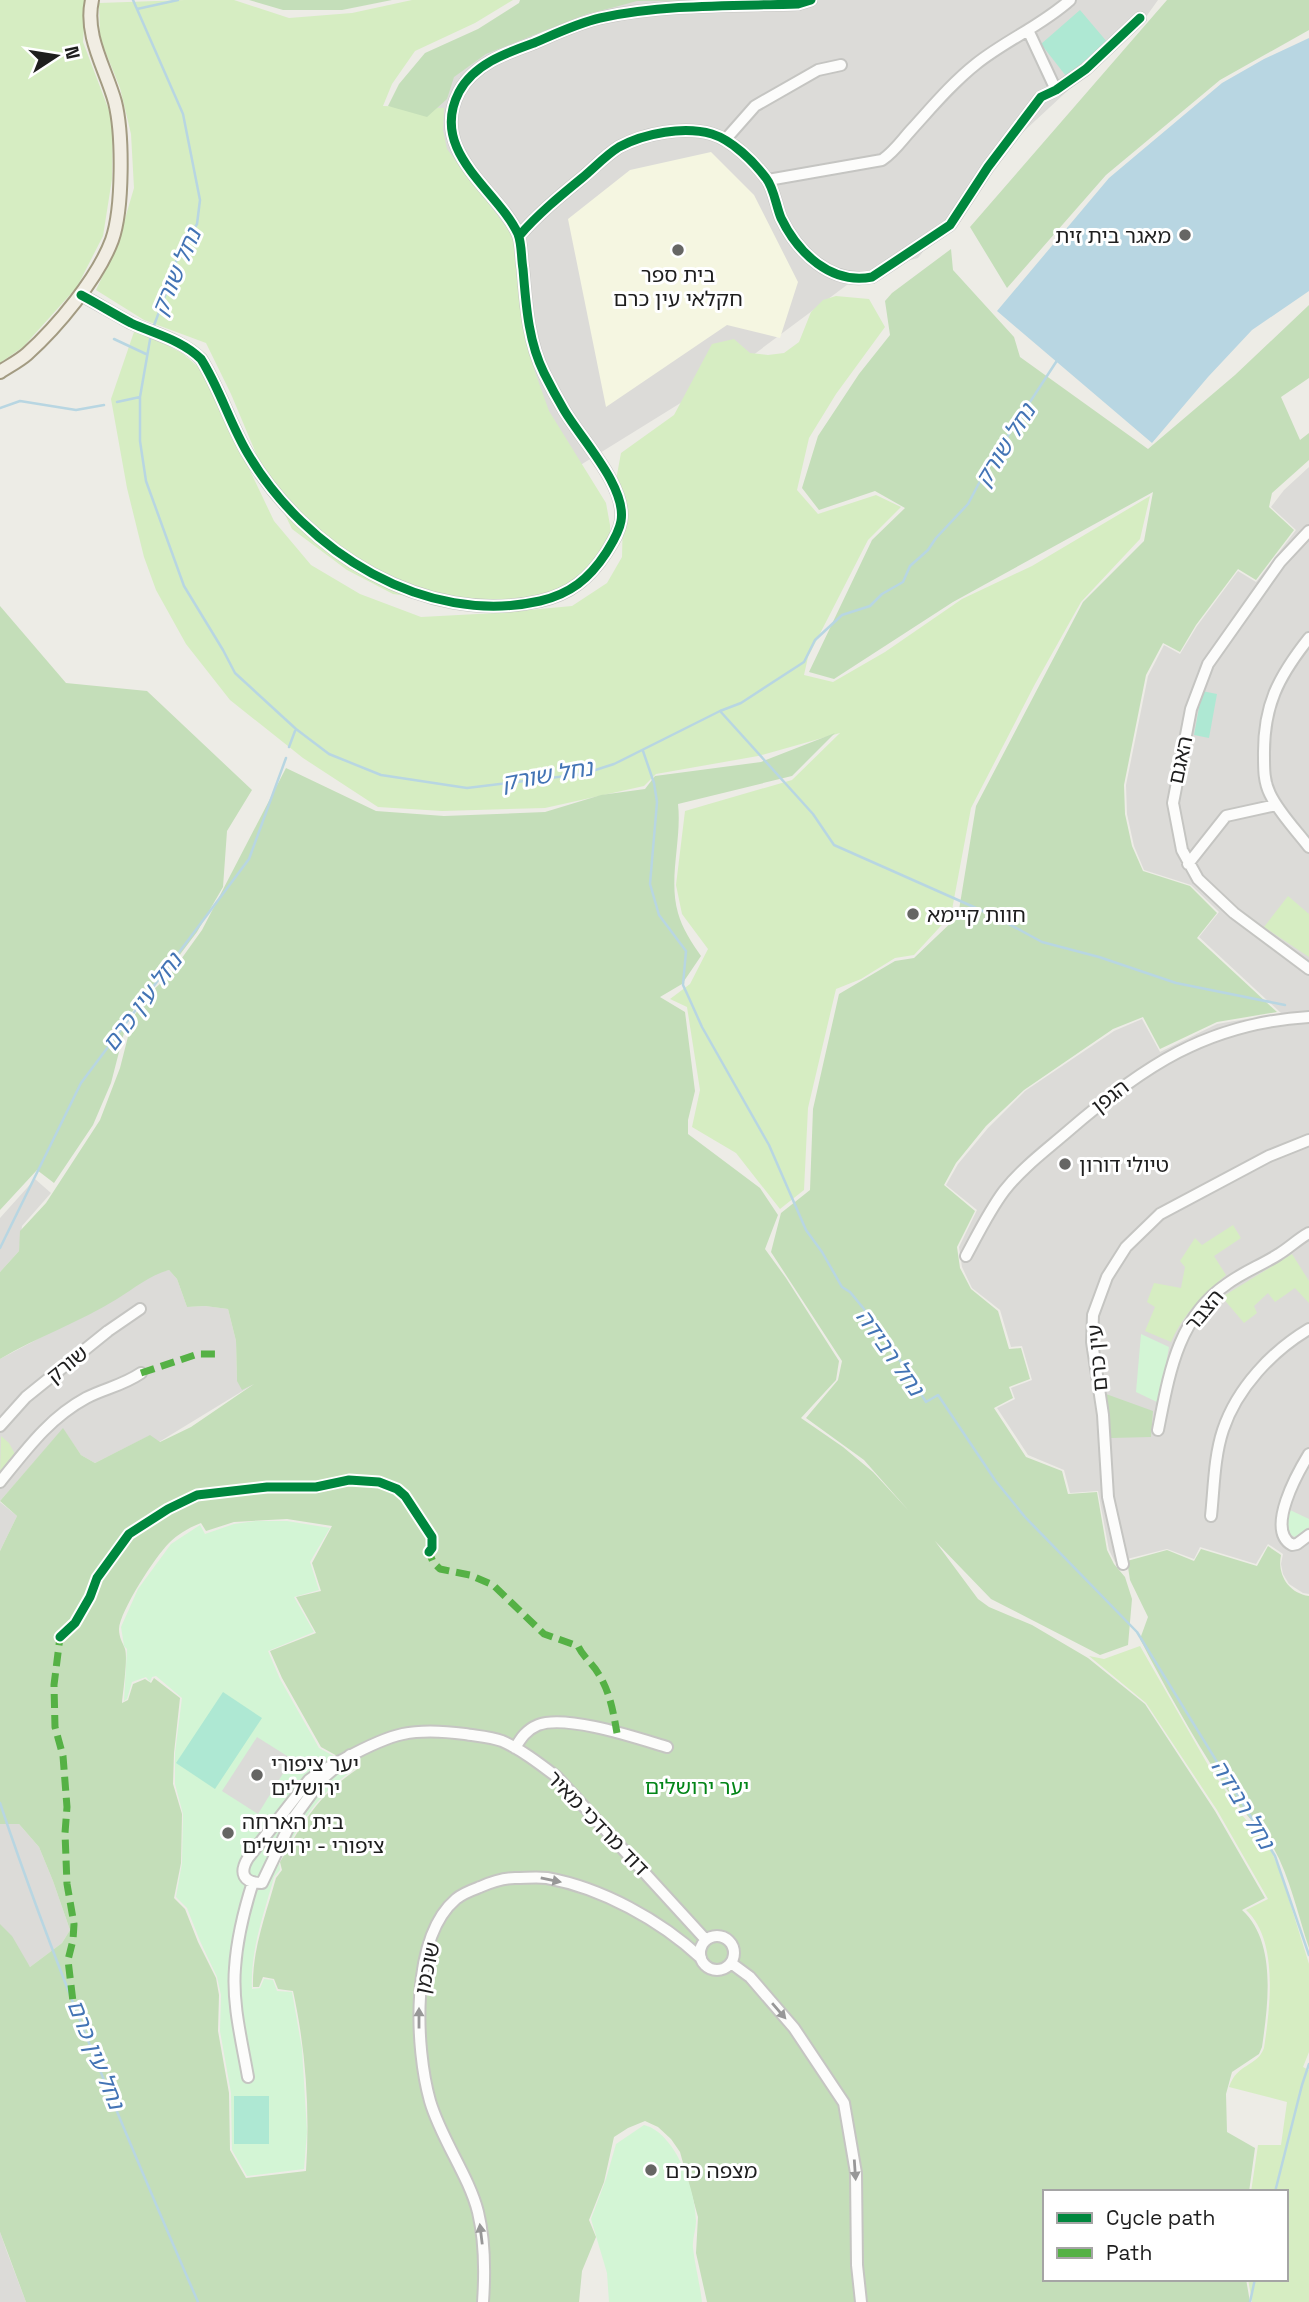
<svg xmlns="http://www.w3.org/2000/svg" width="1309" height="2302" font-family="'Space Grotesk','Noto Sans Hebrew',sans-serif">
<style>
.residential{fill:#dcdbd8}
.education{fill:#f5f6e1}
.grass{fill:#d6edc2}
.forest{fill:#c4deb9;fill-rule:evenodd}
.park{fill:#d3f5d5}
.pitch{fill:#aee8d3}
.parking{fill:#dbdbd8}
.water{fill:#b8d6e2}
.lines{fill:none;stroke-linecap:round;stroke-linejoin:round}
.stream{stroke:#b8d6e2;stroke-width:2.5}
.minor-casing{stroke:#c5c5c2;stroke-width:14}
.major-casing{stroke:#a39b82;stroke-width:16}
.minor{stroke:#fcfcfb;stroke-width:10}
.major{stroke:#f1ede3;stroke-width:12}
.quiet{stroke:#55b145;stroke-width:7;stroke-dasharray:14 7;stroke-linecap:butt}
.cycleway-casing{stroke:#fff;stroke-width:13}
.cycleway{stroke:#00873e;stroke-width:9}
.oneway{fill:#989898}
.poi-dot{fill:#666664;stroke:#fff;stroke-width:2.5}
.labels{text-anchor:middle;dominant-baseline:central;stroke-width:6;stroke-linejoin:round;paint-order:stroke}
.poi-label{font-size:21px;fill:#1e1e1e;stroke:#fff;text-anchor:start}
.street-label{font-size:21px;fill:#1e1e1e;stroke:#fff}
.park-label{font-size:21px;fill:#038518;stroke:#fff}
.water-label{font-size:23px;font-style:italic;fill:#4374b5;stroke:#fff}
</style>
<rect width="100%" height="100%" fill="#edece6"/>
<path class="residential" d="M581 0H1158L1143 21 994 159 918 258 863 273 729 373 574 469 442 170 436 94 474 45Z
M1309 467V1594L1303 1593 1289 1584 1283 1574 1281 1564 1283 1554 1268 1544 1256 1564 1200 1547 1194 1559 1167 1549 1115 1562 1109 1550 1098 1491 1070 1493 1064 1470 1028 1455 997 1408 1015 1399 1011 1388 1032 1380 1022 1346 1011 1347 1000 1310 972 1288 962 1267 959 1247 977 1210 946 1185 958 1164 988 1128 1025 1091 1114 1031 1142 1019 1160 1052 1217 1024 1281 1013 1199 937 1219 912 1191 885 1144 870 1134 846 1127 814 1126 785 1148 676 1164 645 1180 654 1197 626 1238 571 1256 582 1296 530 1271 507 1284 490Z
M35 1179 51 1193 22 1226 19 1251 0 1272V1218Z
M169 1270 177 1279 187 1307 205 1306 228 1309 236 1341 237 1381 262 1379 159 1442 149 1436 95 1463 81 1455 63 1429 0 1501V1359L91 1311 153 1274Z
M0 1502 17 1516 0 1551Z
M0 1824H19L39 1847 53 1881 70 1930 62 1943 30 1967 0 1928Z
M0 2232 7 2252 26 2302H0Z"/>
<path class="education" d="M711 152 754 195 798 282 780 338 727 325 606 407 568 219 630 170Z"/>
<path class="grass" d="M0 0H86L83 42 113 121 112 179 103 236 77 287 23 347 0 363Z
M185 0H234L289 18 352 13 412 0H513L475 23 415 51 392 84 383 106 444 108 443 130 447 149 517 241 524 328 534 369 549 411 606 503 610 525V543L599 566 554 594 499 600 425 598 393 594 347 570 292 529 260 463 231 394 206 343 144 320 96 290 117 246 134 188 131 134 120 88 100 38 99 3Z
M836 296 869 299 885 327 836 394 809 438 797 490 818 514 876 495 901 507 868 540 808 657 804 675 833 682 885 652 962 599 1032 566 1150 496 1140 539 1081 602 1035 684 971 808 951 915 914 955 895 958 861 979 836 989 808 1108 804 1190 780 1209 736 1153 692 1127 700 1090 687 1007 670 999 690 984 708 949 682 914 676 885 685 811 792 780 840 733 758 756 656 774 644 786 545 808 442 811 378 807 303 758 230 700 186 644 156 590 144 557 127 488 111 399 135 329 182 353 202 370 274 521 311 565 360 594 421 617 496 613 572 606 607 583 622 557 623 515 616 480 621 453 674 415 712 344 734 339 750 353 768 355 784 353 799 342 811 312 823 300Z
M1288 896 1309 914V957L1264 927Z
M1233 1225 1241 1238 1214 1256 1226 1275C1203 1295 1184 1313 1171 1342L1145 1331 1155 1307 1147 1302 1154 1283 1181 1288 1185 1267 1180 1261 1195 1238 1202 1245Z
M1292 1254 1309 1281V1303L1295 1288 1275 1302 1268 1293 1254 1306 1257 1313 1244 1323 1222 1297Z
M1 1436 9 1443 15 1454 0 1476Z
M1140 1646 1208 1765 1242 1815 1270 1848 1281 1874 1309 1964V2052L1303 2067 1309 2070V2302H1252L1248 2279H1286V2192H1251L1258 2145H1281L1287 2102 1229 2087C1238 2062 1256 2068 1264 2048 1270 2008 1279 1940 1246 1910L1268 1899 1217 1810 1146 1703 1089 1656 1104 1659Z"/>
<path class="forest" d="M249 0H392L342 10H283Z
M520 0H700L637 1 615 7 587 14 486 54 454 77 447 99 427 117 388 106 399 84 425 53 478 29 519 3Z
M1167 0H1309V30L1220 80 1106 175 1007 288 970 227Z
M951 249 953 270 1014 337 1020 357 1148 449 1235 375 1309 305V378L1281 397 1300 440 1309 433V460L1272 493 1269 507 1294 530 1256 580 1238 569 1196 625 1180 652 1163 643 1146 675 1124 785 1125 814 1132 846 1143 871 1190 886 1217 913 1197 938 1277 1012 1217 1022 1160 1049 1143 1017 1113 1029 1024 1090 986 1126 956 1163 944 1185 975 1211 957 1247 960 1268 971 1289 998 1311 1009 1349 1021 1348 1030 1379 1009 1387 1013 1398 994 1408 1026 1457 1062 1471 1068 1494 1097 1492 1107 1550 1114 1564 1125 1577 1132 1599 1128 1645 1100 1655 991 1599 935 1541 978 1599 989 1607 1032 1625 1088 1658 1145 1704 1215 1811 1265 1898 1242 1910C1277 1942 1268 2005 1262 2047L1259 2054 1232 2072 1226 2094 1227 2132 1255 2148 1249 2192H1045V2279H1246L1250 2302H707L696 2253 698 2217 680 2152 671 2139 658 2127 645 2121 628 2128 614 2137 604 2182 589 2220 596 2237 582 2271 579 2302H26L0 2232V1924L12 1936 30 1967 62 1943 70 1930 53 1881 39 1847 19 1824H0V1551L17 1516 0 1501 63 1428 81 1455 95 1463 150 1435 160 1442 191 1427 254 1384 242 1390 237 1381 236 1341 228 1309 205 1306 187 1307 177 1279 169 1270C148 1276 135 1288 117 1299 80 1322 37 1337 0 1359V1272L19 1251 20 1231 46 1203 100 1120 120 1068 133 1017 153 990 169 976 202 930 286 768 376 811 444 816 545 812 601 795 645 789 655 776 761 762 835 733 792 776 678 804C682 840 668 878 678 913 682 928 692 943 701 956L682 984 660 997 685 1012 695 1091 688 1120V1134L760 1188 778 1215 765 1249 786 1278 839 1361 836 1380 801 1418 843 1447 873 1472 909 1511 864 1460 806 1418 838 1380 842 1361 771 1252 781 1213 810 1190 813 1109 839 994 895 961 914 958 958 916 976 806 1083 602 1144 541 1153 492 953 602 834 679 809 672 872 540 905 508 875 491 819 510 802 488 818 436 859 374 890 335 885 301 892 293ZM287 1519 332 1526 312 1563 321 1591 296 1597 316 1633 270 1651 282 1678 321 1747 359 1768C318 1795 304 1821 280 1862L282 1870 276 1878C266 1914 252 1950 253 1987H259L263 1977 274 1979 278 1989 293 1991C306 2050 310 2111 306 2171L246 2178 230 2150 229 2093 218 2031 219 1995 216 1978 198 1942 185 1909 174 1898 181 1863 182 1814 173 1784 174 1753 180 1698 154 1678 151 1683 145 1679 133 1684 128 1700 122 1703C123 1692 128 1658 125 1649 123 1643 119 1638 119 1629 120 1611 155 1557 169 1543 178 1534 190 1527 201 1523L206 1531 234 1522Z
M0 606 66 683 147 691 252 790 227 831 223 887 197 932 163 977 140 996 126 1025 111 1083 93 1125 54 1183 37 1170 0 1210Z
M1106 1394 1153 1411 1151 1437 1111 1438Z
M1268 1546 1281 1555C1277 1574 1288 1593 1309 1596V1948C1298 1915 1290 1877 1273 1847 1262 1829 1244 1814 1232 1797 1198 1746 1168 1693 1140 1639L1148 1617 1130 1580 1127 1561 1167 1550 1194 1561 1201 1549 1257 1566Z"/>
<path class="park" d="M1141 1334 1169 1347 1159 1403 1136 1392Z
M1290 1510 1309 1519V1527L1295 1537 1291 1535 1287 1524Z
M256 1521H287L330 1528 310 1562 319 1590 294 1597 314 1632 268 1651 280 1679 319 1748 356 1768C318 1793 301 1823 279 1861L280 1870 274 1877C264 1914 250 1950 252 1989L260 1988 264 1979 273 1980 277 1991 292 1992 302 2049 307 2132 304 2169 247 2176 232 2150 231 2093 220 2031 221 1995 217 1977 200 1941 187 1908 176 1897 182 1863 183 1814 175 1784V1753L182 1698 156 1676 152 1677 150 1682 146 1677 132 1682 127 1699 124 1701 127 1649 124 1646 121 1627 138 1589 171 1544 200 1525 205 1534 234 1524Z
M644 2125C676 2133 696 2191 696 2221 696 2230 692 2239 693 2248 695 2266 700 2284 702 2302H609L607 2273 591 2219 606 2179 616 2144Z"/>
<path class="pitch" d="M1080 10 1108 43 1066 76 1041 44Z
M1202 691 1217 694 1209 738 1194 735Z
M223 1692 262 1718 215 1789 176 1763Z
M234 2096H269V2144H234Z"/>
<path class="parking" d="M257 1737 292 1759 258 1814 222 1791Z"/>
<path class="water" d="M1309 38V291L1252 330 1208 377 1152 443 997 311 1109 178 1222 83 1264 59Z"/>
<g class="lines">
<path class="stream" d="M133 0 183 114 200 200 197 224 177 257 174 272 153 328
M137 9 178 0
M151 334 140 397V441L146 481 184 586 223 650 235 673 296 729 329 754 381 775 467 788 583 774 614 764 720 711 741 703 804 662 815 640 842 615 870 606 882 594 903 582 910 566 928 550 936 538 968 504 987 468 1058 359
M114 339 146 354
M117 402 140 397
M0 408 20 401 76 410 104 405
M720 711 813 814 834 845 994 916 1042 942 1099 957 1176 983 1285 1005
M289 747 295 731
M643 751 654 783 657 802 650 884 659 915 686 951 683 985 689 998 702 1027 769 1145 806 1230 822 1252 842 1287 850 1292 864 1309 876 1331 891 1346 926 1402 938 1395 995 1480 1025 1517 1137 1632 1275 1856 1309 1955
M0 1248 81 1083 249 859 286 758
M0 1803C57 1973 127 2138 198 2302
M1275 2192 1302 2085 1309 2064
M1250 2302 1255 2279"/>
<g class="minor-casing">
<path id="minor" d="M1028 30 1056 90
M725 140 755 106 818 70 841 65
M768 180 882 160C895 151 901 141 912 129 932 107 952 83 976 64 1006 40 1041 26 1070 0
M519 236C538 214 560 196 582 178 594 168 606 155 619 147 645 133 684 126 712 134 732 140 754 162 766 178 774 188 776 206 781 218 798 253 831 285 872 277L950 225 988 167 1041 97 1056 90 1086 69 1140 18
M81 295C98 304 114 314 131 323 155 334 182 340 201 359 220 389 230 424 248 454 305 551 425 627 540 601 570 594 589 579 606 553 612 543 619 533 621 521 627 487 581 439 564 410 557 398 550 385 544 373 528 341 526 304 523 269 521 258 522 244 518 234 498 190 428 152 459 92 474 64 506 53 534 43 555 34 578 23 600 18 665 4 732 6 798 4L811 0
M1309 531 1280 562 1208 664 1191 709 1173 803 1182 850 1198 879 1234 913 1309 969
M1309 638C1278 677 1263 706 1264 757 1264 770 1264 782 1270 794 1279 813 1296 830 1309 847
M1188 864 1226 816 1276 805
M966 1256C978 1234 989 1211 1004 1191 1022 1168 1045 1151 1067 1132 1142 1067 1207 1023 1309 1017
M0 1426 26 1397 108 1331 140 1309
M1158 1430C1169 1375 1177 1318 1227 1284 1243 1272 1262 1265 1279 1254 1289 1248 1298 1239 1309 1233
M1309 1454C1298 1472 1265 1530 1292 1545L1297 1544 1309 1535
M0 1482C26 1450 49 1418 86 1398 105 1388 122 1386 141 1373
M1211 1516C1214 1488 1214 1457 1223 1430 1237 1388 1272 1351 1309 1329
M1123 1564 1108 1497 1103 1415 1092 1342 1093 1315 1107 1277 1126 1247 1160 1214 1269 1156 1309 1140
M515 1748C521 1738 526 1730 538 1725 566 1714 637 1738 667 1747
M350 1755 322 1779 292 1820 262 1883C243 1883 239 1873 248 1858L309 1780C321 1771 333 1765 346 1758 392 1733 412 1727 465 1734 477 1736 491 1737 502 1741 522 1750 540 1764 557 1777L706 1940
M700 1953a17 17 0 1 1 34 0a17 17 0 1 1-34 0Z
M731 1963 750 1977 794 2028 844 2103 856 2173 857 2265 861 2302
M248 2077C242 2042 232 2004 235 1968 237 1938 244 1910 253 1882
M483 2302C485 2273 485 2241 478 2212 469 2176 441 2139 430 2101 415 2048 410 1938 456 1899 463 1893 472 1890 480 1887 491 1882 504 1878 515 1878 526 1878 537 1877 547 1878 602 1888 660 1920 701 1958"/>
</g>
<g class="major-casing">
<path id="major" d="M0 372C9 366 19 361 27 354 57 327 98 278 112 240 123 209 123 134 115 102 106 69 84 36 92 0"/>
</g>
<use href="#minor" class="minor"/>
<use href="#major" class="major"/>
<path class="quiet" d="M141 1373 198 1354H216
M432 1548 429 1552 433 1562 440 1569 470 1575 493 1585 544 1634 578 1646C583 1657 592 1663 598 1673 610 1692 613 1711 617 1733
M64 1633 60 1637 54 1685 55 1727 63 1756 67 1807 65 1833 67 1884 74 1924 73 1940 68 1960 74 2010"/>
<g class="cycleway-casing">
<path id="cycleway" d="M519 236C538 214 560 196 582 178 594 168 606 155 619 147 645 133 684 126 712 134 732 140 754 162 766 178 774 188 776 206 781 218 798 253 831 285 872 277L950 225 988 167 1041 97 1056 90 1086 69 1140 18
M81 295C98 304 114 314 131 323 155 334 182 340 201 359 220 389 230 424 248 454 305 551 425 627 540 601 570 594 589 579 606 553 612 543 619 533 621 521 627 487 581 439 564 410 557 398 550 385 544 373 528 341 526 304 523 269 521 258 522 244 518 234 498 190 428 152 459 92 474 64 506 53 534 43 555 34 578 23 600 18 665 4 732 6 798 4L811 0
M60 1637 75 1623 90 1597 97 1578 129 1534 168 1509 197 1495 267 1487H316L349 1480 379 1482 397 1489 405 1496 432 1537V1548L429 1552"/>
</g>
<use href="#cycleway" class="cycleway"/>
</g>
<defs><path id="oneway-solid" d="M-6-.8H1V-3.2L6.5 0L1 3.2V.8H-6Z" transform="scale(1.75)"/></defs>
<g class="oneway">
<use href="#oneway-solid" transform="translate(551 1880) rotate(12)"/>
<use href="#oneway-solid" transform="translate(779 2011) rotate(49)"/>
<use href="#oneway-solid" transform="translate(419 2018) rotate(-90)"/>
<use href="#oneway-solid" transform="translate(855 2170) rotate(86)"/>
<use href="#oneway-solid" transform="translate(481 2234) rotate(-97)"/>
</g>
<g class="poi-dot">
<circle cx="1185" cy="235" r="7"/>
<circle cx="678" cy="250" r="7"/>
<circle cx="913" cy="914" r="7"/>
<circle cx="1065" cy="1164" r="7"/>
<circle cx="257" cy="1775" r="7"/>
<circle cx="228" cy="1833" r="7"/>
<circle cx="651" cy="2170" r="7"/>
</g>
<g class="labels">
<g class="poi-label">
<text x="1171" y="235" text-anchor="end">מאגר בית זית</text>
<text x="678" y="274" text-anchor="middle">בית ספר<tspan x="678" dy="24">חקלאי עין כרם</tspan></text>
<text x="927" y="914">חוות קיימא</text>
<text x="1079" y="1164">טיולי דורון</text>
<text x="271" y="1763">יער ציפורי<tspan x="271" dy="24">ירושלים</tspan></text>
<text x="242" y="1821">בית הארחה<tspan x="242" dy="24">ציפורי - ירושלים</tspan></text>
<text x="665" y="2170">מצפה כרם</text>
</g>
<g class="street-label">
<text transform="translate(1180 760) rotate(-78)">האגם</text>
<text transform="translate(1110 1096) rotate(-38)">הגפן</text>
<text transform="translate(1204 1310) rotate(-50)">הצבר</text>
<text transform="translate(1097 1358) rotate(-95)">עין כרם</text>
<text transform="translate(67 1364) rotate(-39)">שורק</text>
<text transform="translate(598 1823) rotate(46)">דוד מרדכי מאיר</text>
<text transform="translate(427 1968) rotate(-78)">שוכמן</text>
</g>
<g class="park-label">
<text x="697" y="1786">יער ירושלים</text>
</g>
<g class="water-label">
<text transform="translate(176 272) rotate(-67)">נחל שורק</text>
<text transform="translate(1005 445) rotate(-58)">נחל שורק</text>
<text transform="translate(547 775) rotate(-10)">נחל שורק</text>
<text transform="translate(142 1002) rotate(-53)">נחל עין כרם</text>
<text transform="translate(890 1352) rotate(55)">נחל רבידה</text>
<text transform="translate(1243 1804) rotate(59)">נחל רבידה</text>
<text transform="translate(96 2054) rotate(68)">נחל עין כרם</text>
</g>
</g>
<rect x="1043" y="2190" width="245" height="91" fill="#ffffff" stroke="#a5a5a5" stroke-width="2"/>
<rect x="1057" y="2213" width="35" height="10" fill="#00873e" stroke="#a5a5a5" stroke-width="2"/>
<text x="1106" y="2225" font-size="21" fill="#1e1e1e">Cycle path</text>
<rect x="1057" y="2248" width="35" height="10" fill="#55b145" stroke="#a5a5a5" stroke-width="2"/>
<text x="1106" y="2260" font-size="21" fill="#1e1e1e">Path</text>
<g transform="translate(56 56) rotate(78)" stroke="#ffffff" stroke-width="5" paint-order="stroke">
<path d="M0-5L12 26L0 18L-12 26Z" fill="#1e1e1e"/>
<text y="-10" font-size="19" font-weight="bold" text-anchor="middle" fill="#1e1e1e">N</text>
</g>
</svg>
